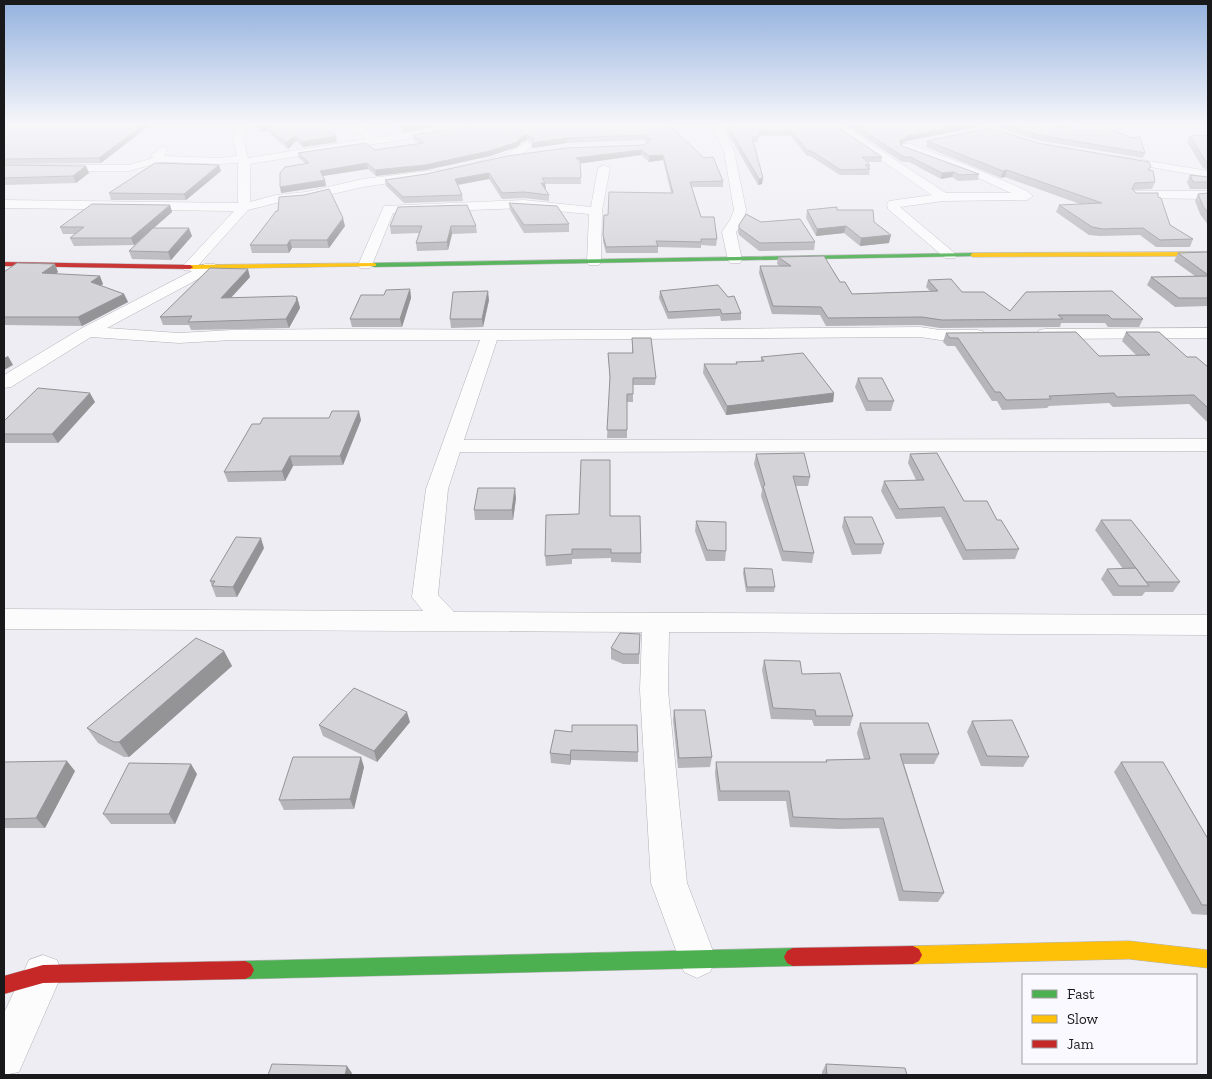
<svg xmlns="http://www.w3.org/2000/svg" width="1212" height="1079" font-family="'Zilla Slab',serif">
<style>
.lines{fill:none;stroke-linecap:round;stroke-linejoin:round}
.street-casing{stroke:#b3b2b6;stroke-width:1}
.fast-casing{stroke:#b3b2b6;stroke-width:1}
.slow-casing{stroke:#b3b2b6;stroke-width:1}
.jam-casing{stroke:#b3b2b6;stroke-width:1}
.street{fill:#fcfcfd;fill-rule:evenodd}
.fast{fill:#4caf50;fill-rule:evenodd}
.slow{fill:#ffc107;fill-rule:evenodd}
.jam{fill:#c62828;fill-rule:evenodd}
.wall{fill:#b6b5ba}
.shaded-wall{fill:#949497}
.building{fill:#d4d3d8;stroke:#949497}
</style>
<rect width="100%" height="100%" fill="#eeedf3"/>
<g class="lines">
<g class="street-casing">
<path id="street" d="M237 125H247L243 138 248 158 366 139 348 125H359L376 138 456 125H481L476 128 250 164V202L276 195 306 192 363 179 436 170 442 173 436 176 363 187 306 200 276 203 248 210 195 269 205 264H215L217 267 215 270 107 328 179 333 232 330 339 329 594 330 920 327 940 330H977L983 331 985 335 983 339 940 340 920 337 497 340 464 440 1208 439V451L460 452 448 489 438 595 454 612 1208 615V635L669 632 668 690 687 883 716 959 710 972 697 978 684 972 651 883 640 690 642 632 4 629V609L423 611 412 597 426 489 480 340H232L179 343 91 337 11 387 4 388V375L82 328 192 271 184 270 182 267 234 211 4 208V200L238 203V163L219 164 161 162 129 171H4V165H129L153 158 151 155 163 146 168 149 164 156 219 158 237 156 233 138Z
M712 125H722L734 151 746 210 744 220 736 232 742 260 740 263H730L728 260 722 232 730 220 734 210 724 151Z
M830 125H842L946 193H1011L961 170 903 148 902 146 903 144H911L969 166 1027 191 1033 196 1027 200 943 201 900 207 957 255 955 258H945L888 209 887 204 889 201 932 195Z
M971 125H986L1021 137 1022 139 1017 142 1013 141Z
M527 142 532 145 531 147 516 158 481 167 475 164 477 162 508 153Z
M1119 156 1208 171V177L1115 161 1114 159Z
M604 165 610 168 602 211 601 262 599 265H589L587 262 589 214 524 208 393 213 372 265 370 268H360L358 265 384 206 524 200 591 207 598 168Z
M1137 191H1208V199L1133 198 1131 195 1133 192Z
M1208 328V338L1045 339 1039 338 1037 334 1039 330 1045 329Z
M43 955 57 960 62 974 19 1072 4 1075V1013L29 960Z"/>
</g>
<g class="fast-casing">
<path id="fast" d="M973 253 975 254V256L374 267 371 265 374 263Z
M793 948 799 951 802 957 799 963 793 966 245 979 239 976 236 970 239 964 245 961Z"/>
</g>
<g class="slow-casing">
<path id="slow" d="M1208 252V256L973 257 970 255 973 253Z
M374 263 376 264V266L190 269 187 267 190 265Z
M1129 941 1208 950V968L1129 959 913 964 907 961 904 955 907 949 913 946Z"/>
</g>
<g class="jam-casing">
<path id="jam" d="M4 262 190 265 193 267 190 269 4 266Z
M913 946 919 949 922 955 919 961 913 964 793 966 787 963 784 957 787 951 793 948Z
M245 961 251 964 254 970 251 976 245 979 43 983 4 994V976L43 965Z"/>
</g>
<use href="#street" class="street"/>
<use href="#fast" class="fast"/>
<use href="#slow" class="slow"/>
<use href="#jam" class="jam"/>
</g>
<path class="wall" d="M4 125H150L101 163 4 164Z
M255 125H320L337 142 303 147 296 141 288 149 267 131 261 132Z
M394 125H443L403 132Z
M669 125 723 181V187H692L701 217 717 239 716 246 701 245V248L658 247V253H606L603 241 604 215H608L671 193 663 160 649 162 641 155 580 163 581 184H545L546 189H545L549 195V201L524 198 502 199 489 179 458 185 462 195 463 201 404 203 386 186 385 180 644 145 647 142 644 140 567 143 532 148V143L527 140 522 142 517 147 490 156 426 170 376 176 368 169 323 176 326 186 281 193 305 163 299 158 298 153 375 150 419 143 414 140 413 135Z
M723 125H835L882 157 881 162H868L870 165 869 175H840L810 156H807L791 136H758V142H754L763 178 762 184 758 185Z
M846 125H973L972 128 907 141 901 145 902 146 979 174 978 180 958 181 952 177 941 179 909 162H902Z
M992 125H1057L1145 153 1143 158 1037 140Z
M1208 135V170L1203 168 1187 142 1190 136Z
M927 141 1037 143 1151 166 1149 170 1155 182 1152 189 1133 190 1136 193 1158 197 1170 225 1193 239 1190 247H1156L1140 235 1100 236 1089 235 1056 212 1059 205 1080 204 1005 177 1001 178 926 147Z
M4 165 86 166 89 173 76 183 4 185Z
M219 165 221 171 186 200H111L109 193Z
M1190 175 1208 177V189H1190L1187 182Z
M1208 193V225L1200 214 1195 201 1198 194Z
M509 203 569 224V232L524 233 510 210Z
M170 205 172 212 154 228 192 236 171 260 132 259 129 251 144 236 134 245 74 246 70 238 75 234H63L60 227Z
M807 210H837L874 222 889 243 860 246 844 233 816 236 806 218Z
M761 222 815 242 814 250 759 251 739 235 738 232 739 225Z
M345 226 329 248H292L289 253H252L250 245Z
M390 226H476L477 233 452 234 448 250 417 251 416 243 419 233 391 234Z
M1208 252V306L1175 307 1147 285 1151 277 1195 276 1174 261 1178 253Z
M778 257 840 282 852 294 930 291 926 287 928 280 962 292 1010 311 1026 292 1143 319 1139 327H1108L1105 323H1061L1060 327 940 328 920 325 826 326 820 315 772 314 759 273 760 266H780L777 264Z
M4 272H58L56 274 103 284 101 286 124 294 128 302 82 326 4 325Z
M250 277 231 298 297 297 300 308 289 328 191 330 189 325H163L160 317Z
M410 289 411 298 402 327H352L350 319 384 295Z
M660 291 741 313V320L721 321 720 316 668 319 659 298Z
M489 300 483 327 451 328 450 319Z
M1126 332 1187 357 1208 367V423L1189 404 1113 407 1109 403 1049 406 1047 408 1002 410 997 401H992L955 346H947L943 342 946 333 1099 356H1137L1122 341Z
M632 338 656 378 655 385H633V402H627V438H607L610 381 608 353H632Z
M761 357 834 393 833 402 726 415 703 373 704 364H736V362L761 361Z
M858 378 894 401 891 411H866L855 387Z
M95 402 58 443H4V421Z
M361 420 343 465 293 466 285 481 228 482 224 472Z
M756 454 810 477 808 486H796L814 553 812 563 782 561 761 496 762 490 754 464Z
M910 454 964 501 997 520 1019 549 1015 559 963 560 941 517 896 519 881 491 884 481 916 480 908 463Z
M516 498 513 520H475L474 510Z
M610 516 641 553V563L611 562V558L572 559V564L546 566 545 556Z
M844 517 884 544 881 554 852 555 842 527Z
M1101 520 1180 582 1173 592H1145L1142 596H1113L1101 579 1107 569H1123L1095 530Z
M696 521 726 551 725 561H706L695 531Z
M264 548 237 597H216L210 581Z
M744 568 775 587 774 592H746L743 573Z
M640 634 639 664H623L611 659V648Z
M224 651 232 666 129 757H124L98 743 87 728Z
M764 660 802 674 853 716 850 726H814L812 720 771 719 762 670Z
M674 710 712 757 710 767 678 768 673 720Z
M972 721 1029 757 1023 767 981 766 967 732Z
M410 722 377 762 323 736 319 725Z
M860 723 939 754 934 764H904L944 893 938 902 899 901 879 828 839 829 790 827 786 801H718L715 773 716 762H826V760L864 759 857 733Z
M555 730 638 752V762L571 760 570 765 551 763 550 753Z
M4 762 75 771 45 828H4Z
M1121 762 1208 839V915L1192 914 1114 772Z
M364 767 354 809 284 810 279 800Z
M197 774 175 824H111L103 814Z
M826 1064 907 1075H822V1072Z"/>
<path class="shaded-wall" d="M143 125H150L101 163 99 158Z
M411 125H443L403 132 402 127Z
M963 125H973L972 128 907 141 898 146 899 141 908 136Z
M266 126 267 131 261 132 260 127Z
M526 135 527 140 522 142 517 147 490 156 426 170 376 176 375 170Z
M295 136 296 141 288 149 286 143Z
M336 136 337 142 303 147 302 142Z
M567 138V143L532 148V143Z
M641 150V155L577 164 576 158Z
M663 155V160L649 162V156Z
M367 163 368 169 322 176 320 171Z
M219 165 221 171 186 200 184 194Z
M86 166 89 173 76 183 73 176Z
M1007 170 1005 177 1001 178 1003 171Z
M954 172 952 177 941 179 942 173Z
M489 173V179L456 185 455 179Z
M763 178 762 184 758 185 759 179Z
M325 180 326 186 281 193 280 187Z
M541 183H545L546 189H542Z
M170 205 172 212 134 245 131 238Z
M343 218 345 226 329 248 327 240Z
M451 226 452 234 448 250 447 242Z
M846 226 844 233 816 236 817 229Z
M189 228 192 236 171 260 168 252Z
M891 235 889 243 860 246 861 238Z
M290 240 292 248 289 253 287 245Z
M55 264 58 272 46 281 42 273Z
M248 269 250 277 223 306 221 298Z
M100 276 103 284 94 290 91 282Z
M410 289 411 298 402 327 400 319Z
M488 291 489 300 483 327 482 319Z
M124 294 128 302 82 326 78 317Z
M297 297 300 308 289 328 286 319Z
M8 356 13 365 4 370V358Z
M90 393 95 402 58 443 52 434Z
M834 393 833 402 726 415 727 406Z
M359 411 361 420 343 465 340 456Z
M290 456 293 466 285 481 282 471Z
M515 488 516 498 513 520 512 510Z
M261 538 264 548 237 597 233 587Z
M224 651 232 666 129 757 119 742Z
M407 712 410 722 377 762 374 751Z
M571 750V760L570 765V755Z
M361 757 364 767 354 809 350 799Z
M67 761 75 771 45 828 36 818Z
M191 764 197 774 175 824 169 814Z
M347 1066 352 1073 351 1075H345Z"/>
<path class="building" d="M4 125H143L99 158 4 159Z
M258 125H320L336 136 302 142 295 136 286 143 266 126 260 127Z
M400 125H411L402 127Z
M473 125H669L704 158 713 157 723 181 690 182 701 217H714L717 239H701V242L656 241 658 246 606 247 603 235 604 215H608L609 192 673 193 663 155 649 156 641 150 576 158 580 161 581 178H542L545 183H541L549 195 524 192 502 193 489 173 455 179 462 195 403 197 385 180 426 174 507 156 567 148 644 145 651 139 644 135 567 138 532 143 534 139 526 135 521 137 517 142 489 151 425 165 375 170 367 163 320 171 325 180 280 187V173L285 167 309 163 298 153 366 143 375 150 424 143 413 135Z
M727 125H835L882 157H862L870 165H865L870 169 841 170 811 151H808L791 131H758L759 137H752L763 178 759 179Z
M854 125H963L908 136 899 141 902 146 979 174 959 175 954 172 942 173 910 157H904Z
M1009 125 1068 126 1078 131 1109 129 1132 138 1140 137 1145 153 1039 135Z
M990 128 1037 143 1149 162 1151 166 1148 170 1153 171 1155 182 1135 183 1132 189 1136 193H1158V197L1161 198 1170 225 1193 239 1160 240 1143 228 1103 229 1092 227 1059 205 1102 203 1007 170 1003 171 927 141Z
M1208 135V162H1206L1190 136Z
M155 163 219 165 184 194 109 193Z
M4 165 86 166 73 176 4 178Z
M1190 175 1208 177V182H1193Z
M329 189 343 218 327 240H290L287 245H250L276 211H278L279 197 304 195Z
M1208 193V213L1203 206 1198 194Z
M509 203 557 206 569 224 524 225Z
M92 204 170 205 131 238H70L84 227H60Z
M467 205 476 226H451L447 242 416 243 422 226H390L398 207Z
M837 207V210H873L874 222 891 235 861 238 846 226 817 229 807 210Z
M746 214 761 222 800 219 815 242 760 243 739 228V225Z
M153 228H189L168 252 129 251Z
M1208 252V275L1178 253Z
M824 256 840 282H845L852 294 938 291 928 280 951 279 962 292H984L1010 311 1026 292 1112 291 1143 319H1112L1108 315H1058L1063 319 942 320 922 317 828 318 821 307 773 306 760 266H791L778 257Z
M17 263 55 264 42 273 100 276 91 282 124 294 78 317H4V272Z
M210 268 248 269 221 298 293 296 297 297 296 300H297L286 319 188 322 192 316 160 317Z
M1208 276V298H1179L1151 277Z
M718 285 728 297 734 296 741 313 722 314 720 309 668 312 660 291Z
M410 289 400 319H350L361 295H384L386 290Z
M488 291 482 319H450L453 292Z
M1076 332 1099 356 1150 355 1126 332H1159L1187 357H1196L1208 367V408L1194 395 1117 397 1114 393 1049 396 1051 399 1006 400 1000 392H995L958 338H950L946 333Z
M632 338H651L656 378H633V394H627V430H607L610 377 608 353H633Z
M803 353 834 393 727 406 704 364H737L736 362 764 361 761 357Z
M858 378H882L894 401H868Z
M38 388 90 393 52 434H4V421Z
M332 411H359L340 456H290L282 471 224 472 252 424H260L263 418H329Z
M804 453 810 477 793 476 814 553 783 551 763 486 765 485 756 454Z
M937 453 964 501H987L997 520H1001L1019 549 966 550 944 507 899 509 884 481 924 480 910 454Z
M581 460H610V516H640L641 553H611V549H572V554L545 556 546 515 579 514Z
M478 488H515L512 510H474Z
M844 517H872L884 544H855Z
M1101 520H1131L1180 582H1146Z
M696 521 726 522V551L707 550Z
M236 537 261 538 233 587 212 586 215 581H210Z
M744 568 772 569 775 587H747Z
M1136 568 1149 586H1119L1107 569Z
M620 633 640 634 639 654H623L611 648Z
M196 638 224 651 119 742H114L87 728Z
M764 660 800 661 802 674 840 673 853 716H816L815 710 773 708Z
M354 688 407 712 374 751 319 725Z
M674 710H705L712 757 679 758Z
M1012 720 1029 757 987 756 972 721Z
M860 723H928L939 754H900L944 893 903 891 883 818 843 819 793 817 789 791H720L716 762H827L826 760 870 759Z
M572 725H637L638 752 571 750 570 755 550 753 555 730 572 732Z
M293 757H361L350 799 279 800Z
M67 761 36 818 4 819V762Z
M1121 762H1163L1208 839V905H1202Z
M129 763 191 764 169 814H103Z
M272 1064 347 1066 345 1075H268Z
M826 1064 905 1068 907 1075H827Z"/>
<linearGradient id="sky" x2="0" y2="1"><stop stop-color="#93b1de"/><stop offset="0.45" stop-color="#f7f7fa"/><stop offset="1" stop-color="#f7f7fa" stop-opacity="0"/></linearGradient>
<rect width="1212" height="276" fill="url(#sky)"/>
<rect width="1212" height="1079" fill="none" stroke="#19191c" stroke-width="10"/>
<rect x="1022" y="974" width="175" height="90" fill="#faf9ff" stroke="#a09fa4"/>
<rect x="1032" y="990" width="25" height="8" fill="#4caf50" stroke="#a09fa4"/>
<text x="1067" y="999" font-size="15" fill="#19191c">Fast</text>
<rect x="1032" y="1015" width="25" height="8" fill="#ffc107" stroke="#a09fa4"/>
<text x="1067" y="1024" font-size="15" fill="#19191c">Slow</text>
<rect x="1032" y="1040" width="25" height="8" fill="#c62828" stroke="#a09fa4"/>
<text x="1067" y="1049" font-size="15" fill="#19191c">Jam</text>
</svg>
